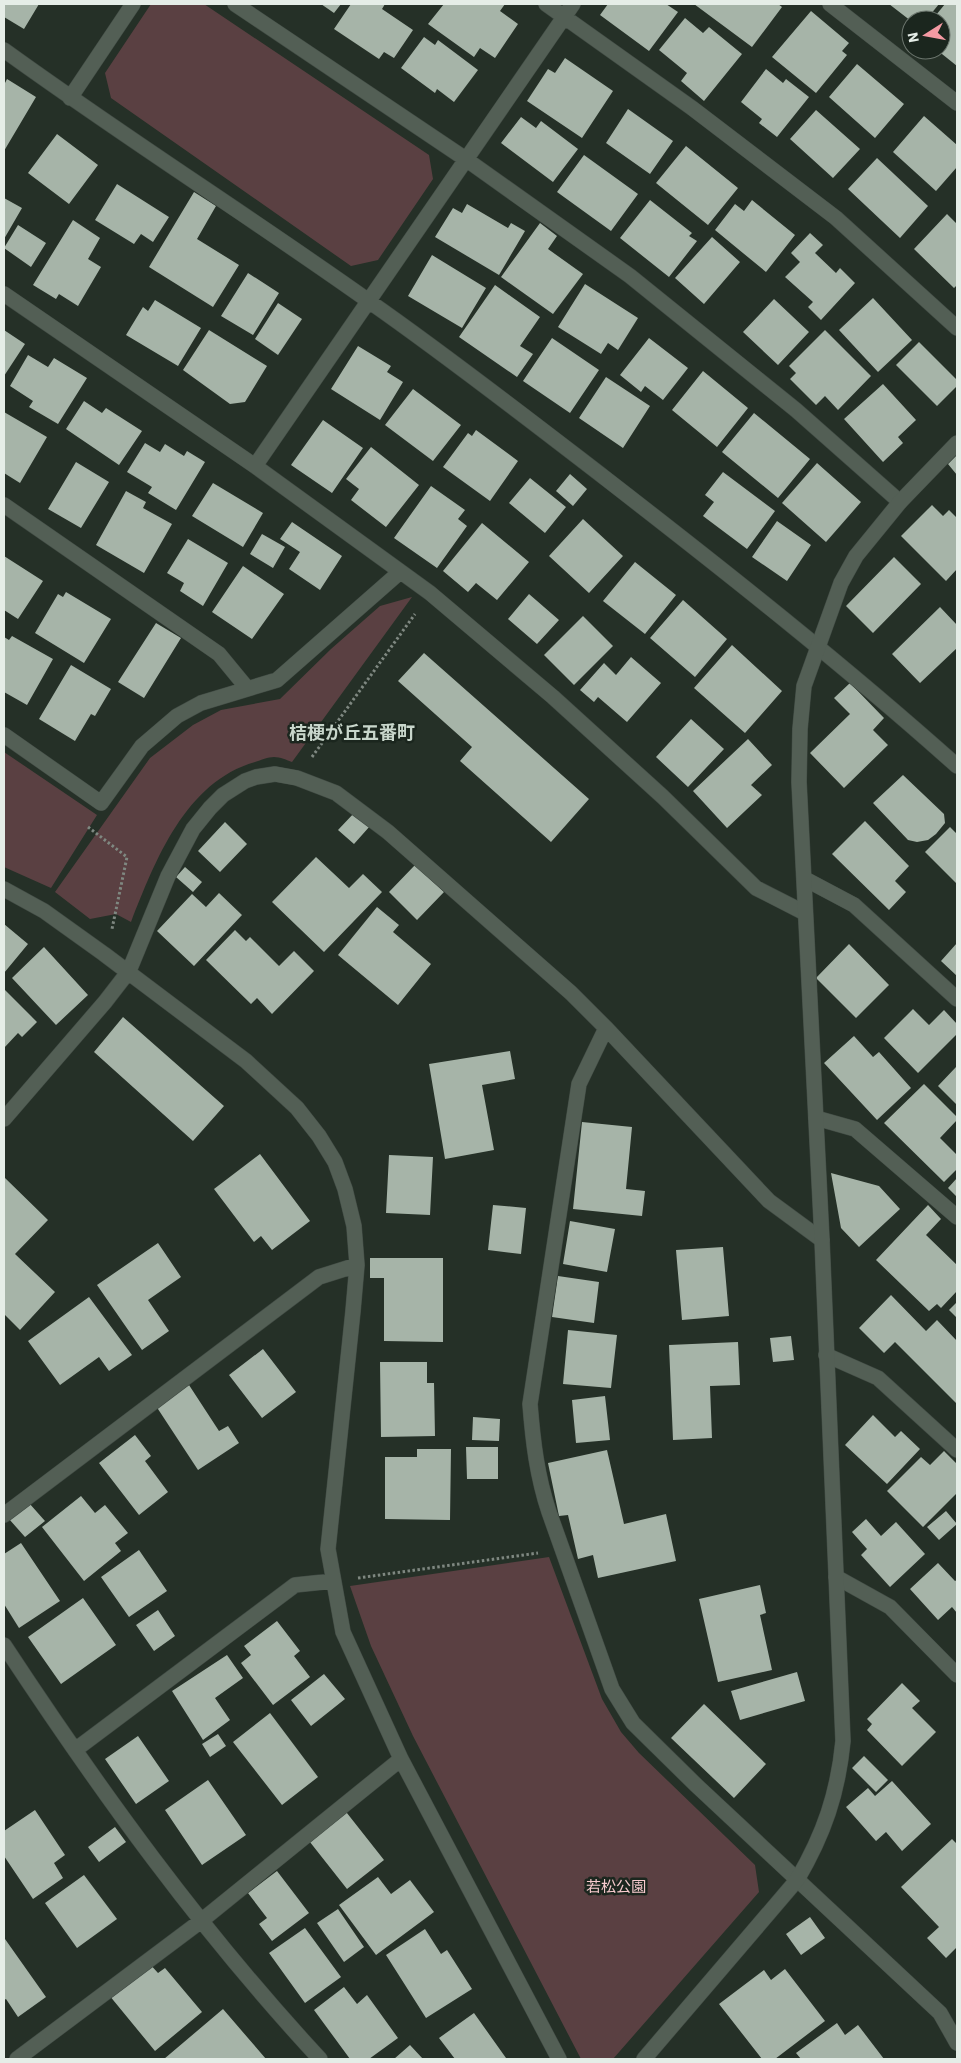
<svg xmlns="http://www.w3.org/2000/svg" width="961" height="2063" font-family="'IBM Plex Sans','Noto Sans JP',sans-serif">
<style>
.green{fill:#5a4042}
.building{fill:#a6b4a8}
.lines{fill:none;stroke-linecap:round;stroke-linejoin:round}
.minor-casing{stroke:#414b44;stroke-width:16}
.tertiary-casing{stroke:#414b44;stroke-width:16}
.path{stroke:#7f8881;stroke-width:3;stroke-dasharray:2.5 2.5;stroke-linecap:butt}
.minor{stroke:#535f55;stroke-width:15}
.tertiary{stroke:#535f55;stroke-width:15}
.labels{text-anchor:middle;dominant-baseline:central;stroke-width:5;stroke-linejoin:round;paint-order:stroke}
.park-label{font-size:15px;fill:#f6cacd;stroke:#1b261e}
.quarter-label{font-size:18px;font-weight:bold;fill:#c8d6cb;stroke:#1b261e}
</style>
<rect width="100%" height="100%" fill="#253027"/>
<path class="green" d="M151 4H204L429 155 433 179 378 260 351 266 111 98 105 73Z
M412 597 292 762C287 760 280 757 274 757 268 757 261 760 255 762 185 782 155 861 131 922L116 914 90 919 55 892 150 758 193 725 221 710 280 699 331 649 380 606Z
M4 752 97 815 51 888 4 867Z
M549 1557 602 1699 621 1732 639 1753 755 1865 759 1892 613 2059H581L413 1736 371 1646 350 1586Z"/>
<path class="building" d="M4 4H39L24 29 4 17Z
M321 4H341L334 13Z
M351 4H385L382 9 413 30 394 58 384 52 379 59 334 29Z
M444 4H505L500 11 518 24 495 58 480 48 474 57 428 24Z
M608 4H666L678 12 649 51 600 15Z
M694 4H778L782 7 752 47Z
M889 4H939L926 20 911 21Z
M945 4H957V66L937 50H941V20H932Z
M811 11 849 43 842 51 847 55 816 93 772 57Z
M685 18 703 33 709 27 742 54 704 101 681 81 687 73 659 50Z
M424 37 435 45 438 40 478 70 454 102 437 89 435 93 401 68Z
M565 58 613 91 582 138 527 101 548 69 555 73Z
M857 64 904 104 875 138 829 97Z
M766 69 783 83 786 79 809 97 777 137 759 123 762 119 741 102Z
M7 79 36 97 4 151V85Z
M628 109 673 141 650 174 606 143Z
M816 110 860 149 833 178 790 139Z
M924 116 957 145V167L936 191 893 152Z
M521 117 536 128 541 121 578 149 553 182 501 143Z
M57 134 98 165 69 204 28 173Z
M686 146 738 188 708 225 656 183Z
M584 155 638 194 611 231 557 192Z
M877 158 928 206 900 238 848 189Z
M117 184 169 217 153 242 141 234 134 244 95 220Z
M194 192 216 206 197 239 239 265 213 307 149 267Z
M4 198 22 208 4 239Z
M650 200 692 233 689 236 697 241 669 277 620 238Z
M752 200 795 235 766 272 715 230 735 204 744 211Z
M467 204 508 228 511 223 525 231 499 275 435 237 453 208 462 213Z
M947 214 957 224V285L954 288 914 249Z
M73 220 100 238 88 259 101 267 78 306 59 294 56 299 33 285Z
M540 223 557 236 548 249 583 274 553 314 501 277Z
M18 225 46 243 31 267 4 248Z
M810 233 823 245 815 253 836 273 840 268 855 283 821 320 808 307 813 302 785 277 800 262 791 253Z
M712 237 740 262 704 304 675 278Z
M432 255 486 288 462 328 408 296Z
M248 273 279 293 253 335 221 316Z
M585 284 638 318 618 350 608 343 601 354 558 327Z
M495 285 540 317 520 346 533 354 517 377 459 337Z
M873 298 912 340 878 372 839 330Z
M774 299 809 332 778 365 743 332Z
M155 300 201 328 178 366 126 335 143 307 148 311Z
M278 303 302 319 278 355 255 339Z
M4 330 25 344 4 376Z
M209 330 267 366 245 402 230 404 183 370Z
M825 330 871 376 838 410 825 396 816 405 790 379 796 373 789 366Z
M552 338 599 370 570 413 523 381Z
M649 338 688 368 663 400 645 386 641 392 620 375Z
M919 342 957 380V386L937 406 896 365Z
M358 346 391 366 387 372 403 382 380 420 331 389Z
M28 355 48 367 54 358 87 378 58 424 29 407 33 401 10 386Z
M703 371 748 408 717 447 672 410Z
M606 377 650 406 623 448 579 418Z
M883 384 916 420 898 437 903 443 883 462 844 419Z
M413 389 461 425 433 461 385 425Z
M84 401 102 413 106 408 142 431 119 465 66 429Z
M4 412 47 437 20 483 4 473Z
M754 413 810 459 778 498 722 452Z
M323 420 363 448 332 493 291 465Z
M476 430 518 461 490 501 443 467 468 433 472 436Z
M145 443 160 452 165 444 184 456 187 451 205 462 176 510 148 493 152 487 127 472Z
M371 447 419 485 386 527 351 500 359 489 346 479Z
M957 455V475L948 464Z
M76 462 109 482 81 528 48 509Z
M817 463 861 502 826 542 782 503Z
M723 472 775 511 747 549 703 516 714 502 705 495Z
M570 474 587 489 573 506 556 491Z
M530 478 566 507 545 533 509 503Z
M213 483 263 513 243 547 192 516Z
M431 486 465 510 458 519 467 526 437 568 394 538Z
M126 491 146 502 143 508 172 524 144 573 96 545Z
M932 505 943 516 949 510 957 518V569L946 581 901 536Z
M583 519 623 556 589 593 549 556Z
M777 521 811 545 787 581 752 557Z
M292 522 342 556 320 590 289 569 300 552 280 539Z
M482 523 529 562 497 600 476 583 468 592 443 571Z
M262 534 285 547 273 568 250 554Z
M188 539 228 563 203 606 180 591 184 583 167 573Z
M4 556 43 581 18 619 4 610Z
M894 557 921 584 873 633 846 606Z
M635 562 676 595 645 634 603 601Z
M243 566 284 594 252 639 212 612Z
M66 592 111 619 84 663 35 633 58 594 63 597Z
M529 594 559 620 537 644 508 619Z
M683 600 727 639 695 677 650 638Z
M940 607 957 625V648L920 683 892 654Z
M583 616 613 646 574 685 544 655Z
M156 623 181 638 144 698 118 682Z
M12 636 53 659 27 705 4 692V637L9 640Z
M732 645 782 691 745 733 694 688Z
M424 653 589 799 551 842 460 761 472 747 398 681Z
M631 657 661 683 627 722 598 697 594 702 580 690 604 663 616 675Z
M71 665 111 689 95 716 91 714 75 741 39 719Z
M850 683 884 718 873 730 888 745 844 788 810 753 850 714 834 698Z
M691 719 724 749 688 787 656 757Z
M748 739 772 765 751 785 762 795 727 828 693 791Z
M903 775 944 814 945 823 936 834 928 840 917 842 908 840 873 803Z
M355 812 370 826 354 844 338 830Z
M865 821 909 866 895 881 906 892 889 910 832 854Z
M225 822 247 844 220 872 198 851Z
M950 827 957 834V884L925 852Z
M316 857 349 888 363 874 382 892 324 952 272 902Z
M415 865 444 892 417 920 389 892Z
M185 867 202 882 193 892 176 877Z
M219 893 242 915 194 966 157 931 192 894 206 907Z
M377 907 399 925 393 932 431 964 398 1005 338 955Z
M4 924 28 944 4 973Z
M235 930 246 941 250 937 279 966 294 951 314 971 272 1014 257 998 251 1004 206 960Z
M957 943V976L941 961Z
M849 944 889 985 856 1018 816 978Z
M44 947 88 995 56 1025 12 978Z
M4 989 37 1022 22 1037 18 1033 4 1048Z
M913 1009 929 1025 944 1010 957 1024V1034L918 1073 884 1038Z
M123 1017 224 1106 193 1141 94 1052Z
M854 1036 873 1057 879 1052 911 1088 877 1120 824 1063Z
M510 1051 515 1079 482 1085 494 1150 445 1159 429 1064Z
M956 1067 957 1068V1105L938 1086Z
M924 1084 957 1117V1120L940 1138 957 1155V1169L944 1182 884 1123Z
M582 1122 632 1127 626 1189 645 1191 642 1216 573 1209Z
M260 1154 310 1221 272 1250 261 1236 254 1242 214 1189Z
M389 1155 433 1157 430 1215 386 1213Z
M831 1173 879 1186 900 1209 859 1247 841 1228Z
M4 1177 48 1220 15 1254 55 1292 20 1330 4 1314Z
M957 1178V1197L948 1188Z
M493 1205 526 1208 521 1254 488 1250Z
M928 1205 941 1219 926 1235 957 1265V1291L941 1308 937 1304 929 1311 876 1260Z
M570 1221 615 1229 607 1272 563 1264Z
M158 1243 181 1277 148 1300 169 1331 142 1350 97 1285Z
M723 1247 729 1316 682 1320 676 1250Z
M370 1258H443V1342L384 1341V1278H370Z
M558 1276 599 1282 594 1323 552 1317Z
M891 1295 926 1331 937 1320 957 1341V1404L895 1342 884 1353 859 1328Z
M89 1297 132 1355 109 1371 99 1357 60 1385 28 1341Z
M957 1302V1318L949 1310Z
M568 1330 617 1335 611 1388 563 1384Z
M791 1336 794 1360 773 1362 770 1338Z
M738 1342 740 1385 710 1386 712 1438 673 1440 669 1345Z
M263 1349 296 1392 262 1418 229 1375Z
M380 1362H427V1383H434L435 1436 381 1437Z
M189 1385 219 1431 228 1426 239 1443 198 1470 156 1406Z
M605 1396 610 1440 576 1443 572 1400Z
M873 1415 895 1437 901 1431 920 1449 887 1484 845 1445Z
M473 1417 500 1419 499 1441 472 1440Z
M135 1435 151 1456 145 1461 168 1492 139 1515 99 1463Z
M466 1447H498V1479H467Z
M417 1449H451L450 1520 385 1519V1457H417Z
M607 1450 624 1524 666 1514 676 1561 598 1578 593 1555 578 1559 568 1515 559 1516 548 1463Z
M944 1451 957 1464V1493L923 1527 887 1491 921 1457 930 1465Z
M81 1496 95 1513 105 1505 128 1533 115 1543 121 1551 84 1581 42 1527Z
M29 1503 45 1521 25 1537 9 1519Z
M946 1511 957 1524 939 1540 927 1527Z
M866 1519 881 1536 896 1522 925 1554 890 1587 861 1555 867 1549 852 1532Z
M21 1543 60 1601 19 1628 4 1604V1554Z
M139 1550 167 1591 129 1617 101 1577Z
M938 1563 955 1581 957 1580V1613L952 1607 938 1620 910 1589Z
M760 1585 766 1613 760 1615 772 1670 718 1682 699 1599Z
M83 1598 116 1645 61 1684 28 1637Z
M158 1610 175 1636 154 1651 136 1625Z
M277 1621 300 1651 294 1656 310 1677 273 1705 241 1663 251 1655 244 1646Z
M227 1655 243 1678 215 1698 230 1720 203 1740 172 1691Z
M797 1672 805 1701 740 1720 731 1691Z
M324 1674 345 1699 311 1726 291 1700Z
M902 1683 920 1701 912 1708 936 1732 902 1766 867 1730 872 1724 867 1719Z
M704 1704 766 1764 734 1798 671 1738Z
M270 1713 318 1777 282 1805 233 1742Z
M218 1734 226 1746 210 1757 202 1744Z
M138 1736 169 1781 136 1804 105 1759Z
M864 1756 888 1780 876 1792 852 1768Z
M208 1780 246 1835 202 1865 165 1810Z
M892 1781 931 1824 902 1851 886 1832 876 1841 846 1807 868 1788 875 1796Z
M343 1808 384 1860 347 1889 306 1837Z
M35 1810 65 1855 54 1863 63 1878 33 1899 4 1856V1831Z
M115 1827 126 1842 99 1862 88 1847Z
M952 1839 957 1844V1947L946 1958 927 1938 939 1927 901 1887Z
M277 1871 309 1913 272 1941 259 1924 267 1918 248 1893Z
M84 1875 117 1919 77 1948 45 1903Z
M378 1877 391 1894 410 1880 434 1912 376 1955 339 1905Z
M338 1909 364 1947 344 1962 317 1923Z
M810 1917 825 1938 801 1955 786 1934Z
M305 1928 341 1977 305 2003 269 1953Z
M425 1929 441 1954 447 1950 472 1989 426 2018 386 1955Z
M5 1939 46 1997 18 2017 6 1999 4 2000V1940Z
M148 1962 158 1973 165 1968 202 2012 155 2051 109 1995Z
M785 1969 825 2021 775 2059H762L719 2004 764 1970 771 1980Z
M344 1987 357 2004 367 1995 398 2038 369 2059H350L314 2010Z
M223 2009 266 2059H164Z
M474 2013 506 2058 505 2059H455L439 2038Z
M837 2023 845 2035 858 2025 884 2059H801L796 2053Z
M410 2045 423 2059H394Z"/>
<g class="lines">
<g class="minor-casing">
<path id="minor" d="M235 4 467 160 630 276 796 410 900 502
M546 4 692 108 836 218 957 328
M830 4 957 103
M4 50C124 137 249 216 370 302 450 358 527 418 605 478 725 571 844 665 957 766
M70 98 133 4
M4 294 255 466 430 593 553 697 663 797 756 888 805 913
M255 466 573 4
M4 505 219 654 247 688
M4 735 101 803 142 746 177 716 201 703 277 680 400 572
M805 879 854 905 957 999
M4 889 44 911 104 954 246 1061 297 1108 319 1136 335 1162 345 1189 354 1226 357 1265 353 1311 328 1549 343 1632 401 1759 559 2059
M606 1028 579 1084 530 1404C533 1442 537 1476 549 1512L612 1689 633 1723 696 1785 940 2013 957 2043
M816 1118 855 1129 957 1217
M4 1119 105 1002 129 971 168 876 193 829 210 808 223 795 245 781 256 777 275 774 297 778 336 793 388 832 571 993 606 1028 769 1201 822 1240
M826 1355 878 1378 957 1450
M4 1515 319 1277 357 1265
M836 1577 890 1607 957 1675
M4 1645C100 1791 201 1931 320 2059
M75 1750 295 1585 333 1581
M17 2059 201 1921 401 1759"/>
</g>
<g class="tertiary-casing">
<path id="tertiary" d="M644 2059 797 1880C824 1834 838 1793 843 1741L822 1240 799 782 800 729 804 686 841 583 856 556 900 502 957 443"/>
</g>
<path class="path" d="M312 757 415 614
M88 827 127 857 112 929
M358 1578 538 1553"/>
<use href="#minor" class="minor"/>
<use href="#tertiary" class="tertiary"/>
</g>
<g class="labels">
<g class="park-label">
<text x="616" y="1886">若松公園</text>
</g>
<g class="quarter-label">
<text x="352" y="732">桔梗が丘五番町</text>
</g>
</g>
<rect width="961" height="2063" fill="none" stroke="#e5ede7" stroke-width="10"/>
<g transform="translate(926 35) rotate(259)"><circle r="24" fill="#1b261e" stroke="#6c766e"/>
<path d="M0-4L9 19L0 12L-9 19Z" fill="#f49aa3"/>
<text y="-8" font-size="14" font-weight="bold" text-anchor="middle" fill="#e5ede7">N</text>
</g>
</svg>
